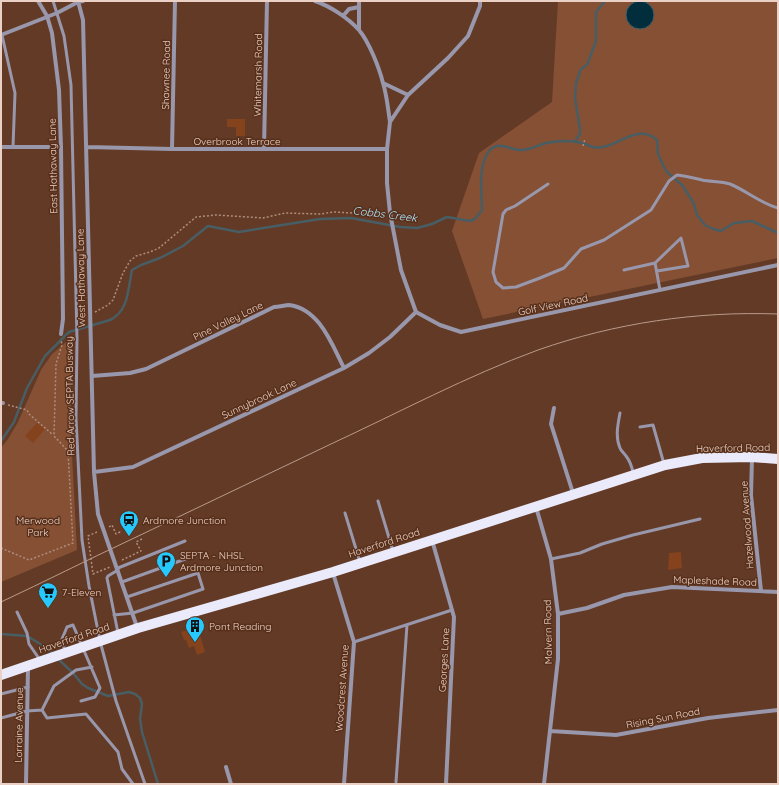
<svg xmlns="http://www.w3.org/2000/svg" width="779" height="785" font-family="Quicksand,sans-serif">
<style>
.green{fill:#865034}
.water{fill:#022d3c;stroke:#485e65}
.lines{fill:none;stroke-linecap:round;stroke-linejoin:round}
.stream{stroke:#485e65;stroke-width:2.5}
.building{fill:#84421d}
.path{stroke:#ae8d7d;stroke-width:1.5;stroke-dasharray:2 2;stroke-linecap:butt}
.lane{stroke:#9897ac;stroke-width:3}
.street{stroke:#9897ac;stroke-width:4}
.primary{stroke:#eaeafb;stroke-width:10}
.tram{stroke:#b99a8b;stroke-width:1}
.labels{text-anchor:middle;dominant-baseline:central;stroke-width:3;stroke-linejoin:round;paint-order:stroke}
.street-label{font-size:10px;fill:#ebd1c5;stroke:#572f1a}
.park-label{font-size:10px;fill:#eed6ca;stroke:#572f1a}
.poi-label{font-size:10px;fill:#ebd1c5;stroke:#572f1a;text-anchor:start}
.water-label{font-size:11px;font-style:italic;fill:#aee4fb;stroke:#572f1a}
</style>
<rect width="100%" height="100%" fill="#633a25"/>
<path class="green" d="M558 1H778V258L483 319 452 231 479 153 552 102Z
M71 338V436L77 550 1 582V448L8 439 18 422 41 370 52 354Z"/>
<path class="water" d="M626 15a14 14 0 1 1 28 0a14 14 0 1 1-28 0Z"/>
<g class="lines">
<path class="stream" d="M575 141 580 134V129L575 98 576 83 581 69 587 65 596 41V12L605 1
M1 441 14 422 27 388 45 356 69 332 110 320C129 311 128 288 132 270L141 265 160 258 183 246 208 226 239 232 320 219 351 218 400 227 417 228 432 224 447 217 470 221 475 219 482 210C482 192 477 165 490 150 499 140 512 151 522 150 530 150 538 145 546 143 556 141 571 140 582 143 586 144 590 146 593 147 613 152 637 121 657 140L658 154 663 165 667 172 683 186 694 204 697 215 705 225 713 229 721 231 734 223 752 221 778 233
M1 634 27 636 47 648 54 655
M57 658 73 673 82 684 88 688 108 696 129 692 135 694 140 698 142 704 140 719 142 732 158 784"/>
</g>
<path class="building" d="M227 119H245V136H236V128L235 127H227Z
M37 423 45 429 33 443 25 436Z
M681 552 682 568 668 570 669 553Z
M200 626 202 634 200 635 205 652 197 655 194 646 189 648 186 640H184L181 632Z"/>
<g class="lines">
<path class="path" d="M583 146 585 139
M95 312 108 305 113 300 123 273 130 261 136 256 150 252 159 248 196 217 216 215 263 218 285 213 320 214 334 212 372 214 385 217
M8 405 27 410 29 414 53 435
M109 527 112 525 116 534 120 532 121 534
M97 532 88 536 93 574 110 567
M1 548 29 560 73 543 68 451 54 436 56 364 62 345 61 340
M122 560 141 551 136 542 142 539"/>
<path class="lane" d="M53 1 64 36 71 85 77 338 76 418 82 540 89 586 100 641 116 701 145 784
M2 35 15 93 13 147
M548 184 515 206 506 210 503 214 493 272 496 282 503 288 516 287 540 278 564 268 581 249 604 240 651 210 669 181 677 175C686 176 693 178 702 180 711 182 721 181 730 184 747 191 760 203 778 208
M655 263 681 238 688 266 657 271
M624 270 655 263 660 290
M620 413C618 424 615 437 620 448 621 451 624 453 626 456 630 461 632 467 633 473
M640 427 653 425 664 464
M378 501 393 551
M345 513 360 562
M551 559 580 553 602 544 633 535 700 519
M118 568 185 541
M122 582 188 558
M17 612 27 633 29 644 40 660
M114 615 133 613 203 589 198 573 127 597
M118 633 107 578 108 576 118 570
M354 642 452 610
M65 652 62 639 67 627 73 625 100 688 95 697 81 701
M1 694 28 687
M42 710 47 718 86 714 118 752 122 769 133 784
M1 718 27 711 42 710 54 686 76 670 92 667
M396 782 407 625"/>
<path class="street" d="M38 1 47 16 52 33 59 90 61 147 63 319 61 334
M78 1 83 20 94 472 98 514 137 627
M315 1C330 6 348 18 359 30 369 42 379 67 383 83 387 96 388 109 390 122
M480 1V6L468 36 448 58 408 95 390 122 387 149V183L390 213 401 270 416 312 440 325 461 332 778 265
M343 16 349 9 359 7
M359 30V1
M1 35 57 13 78 2 83 1
M383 83 408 95
M1 147H61
M87 147 172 149H387
M172 149 175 1
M264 149 267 1
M92 376 130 373 146 369 274 307C279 307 285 305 289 305 320 309 332 345 344 368
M1 403H3
M554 408 551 424 573 493
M752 458 751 495 761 591
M94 472 133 467 344 368 369 353 390 337 416 312
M536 507 551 559 558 614V659L544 784
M432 540 454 617 446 784
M333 573 354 642 344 784
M558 614 587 608 624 595 672 587 778 592
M550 731 616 735 708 718 778 710
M226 767 231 784
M26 784 28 667"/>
<path class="primary" d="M1 675 138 628 333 572 665 465 702 458 752 457 778 459"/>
<path class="tram" d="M1 602C44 582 87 560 130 540 197 508 264 476 331 444 400 412 467 376 538 350 615 323 697 311 778 314"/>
</g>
<defs>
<g id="station-pin" transform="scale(1)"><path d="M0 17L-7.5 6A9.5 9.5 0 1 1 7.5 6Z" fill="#26c9fe" stroke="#572f1a"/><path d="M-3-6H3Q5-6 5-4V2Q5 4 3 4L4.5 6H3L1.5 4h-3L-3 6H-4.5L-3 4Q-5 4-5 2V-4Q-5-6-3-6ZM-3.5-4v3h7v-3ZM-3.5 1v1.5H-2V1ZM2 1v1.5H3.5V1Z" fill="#111"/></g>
<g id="parking-pin" transform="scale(1)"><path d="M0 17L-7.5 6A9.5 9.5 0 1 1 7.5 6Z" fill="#26c9fe" stroke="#572f1a"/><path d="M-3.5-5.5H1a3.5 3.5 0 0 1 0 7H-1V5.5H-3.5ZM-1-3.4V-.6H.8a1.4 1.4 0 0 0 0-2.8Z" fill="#111"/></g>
<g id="supermarket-pin" transform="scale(1)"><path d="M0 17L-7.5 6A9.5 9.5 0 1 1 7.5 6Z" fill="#26c9fe" stroke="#572f1a"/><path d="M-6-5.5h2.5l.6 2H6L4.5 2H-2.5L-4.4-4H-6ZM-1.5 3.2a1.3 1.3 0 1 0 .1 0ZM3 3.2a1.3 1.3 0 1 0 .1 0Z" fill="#111"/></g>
<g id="building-pin" transform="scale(1)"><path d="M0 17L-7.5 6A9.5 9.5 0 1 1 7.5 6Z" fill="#26c9fe" stroke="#572f1a"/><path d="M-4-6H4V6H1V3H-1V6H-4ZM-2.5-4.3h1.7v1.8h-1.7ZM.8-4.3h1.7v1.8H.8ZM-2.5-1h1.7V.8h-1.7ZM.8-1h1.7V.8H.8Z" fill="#111"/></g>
</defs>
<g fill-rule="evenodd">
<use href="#station-pin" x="129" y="520"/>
<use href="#parking-pin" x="166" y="561"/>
<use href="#supermarket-pin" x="48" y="592"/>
<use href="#building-pin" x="195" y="626"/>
</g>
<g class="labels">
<g class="street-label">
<text transform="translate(166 75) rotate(-89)">Shawnee Road</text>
<text transform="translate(258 75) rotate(-89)">Whitemarsh Road</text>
<text x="237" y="141">Overbrook Terrace</text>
<text transform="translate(53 166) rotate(-91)">East Hathaway Lane</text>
<text transform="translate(81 278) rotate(-91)">West Hathaway Lane</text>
<text transform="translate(553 305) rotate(-12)">Golf View Road</text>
<text transform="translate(228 321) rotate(-26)">Pine Valley Lane</text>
<text transform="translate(70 396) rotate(-91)">Red Arrow SEPTA Busway</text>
<text transform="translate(259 399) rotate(-25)">Sunnybrook Lane</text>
<text transform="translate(733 448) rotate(-1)">Haverford Road</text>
<text transform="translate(747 525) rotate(-94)">Hazelwood Avenue</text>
<text transform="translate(384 543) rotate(-18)">Haverford Road</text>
<text transform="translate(715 581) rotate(2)">Mapleshade Road</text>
<text transform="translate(548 632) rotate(-91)">Malvern Road</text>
<text transform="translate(74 638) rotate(-19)">Haverford Road</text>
<text transform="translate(444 660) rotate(-87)">Georges Lane</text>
<text transform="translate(342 688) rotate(-86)">Woodcrest Avenue</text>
<text transform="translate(663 718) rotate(-11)">Rising Sun Road</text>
<text transform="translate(19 725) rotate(-89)">Lorraine Avenue</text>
</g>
<g class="park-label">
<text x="38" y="520">Merwood<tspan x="38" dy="12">Park</tspan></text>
</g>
<g class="poi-label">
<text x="143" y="520">Ardmore Junction</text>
<text x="180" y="555">SEPTA - NHSL<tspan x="180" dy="12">Ardmore Junction</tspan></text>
<text x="62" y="592">7-Eleven</text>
<text x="209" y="626">Pont Reading</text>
</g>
<g class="water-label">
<text transform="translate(385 214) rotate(7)">Cobbs Creek</text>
</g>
</g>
<rect width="779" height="785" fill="none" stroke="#ebd1c5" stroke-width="4"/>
</svg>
